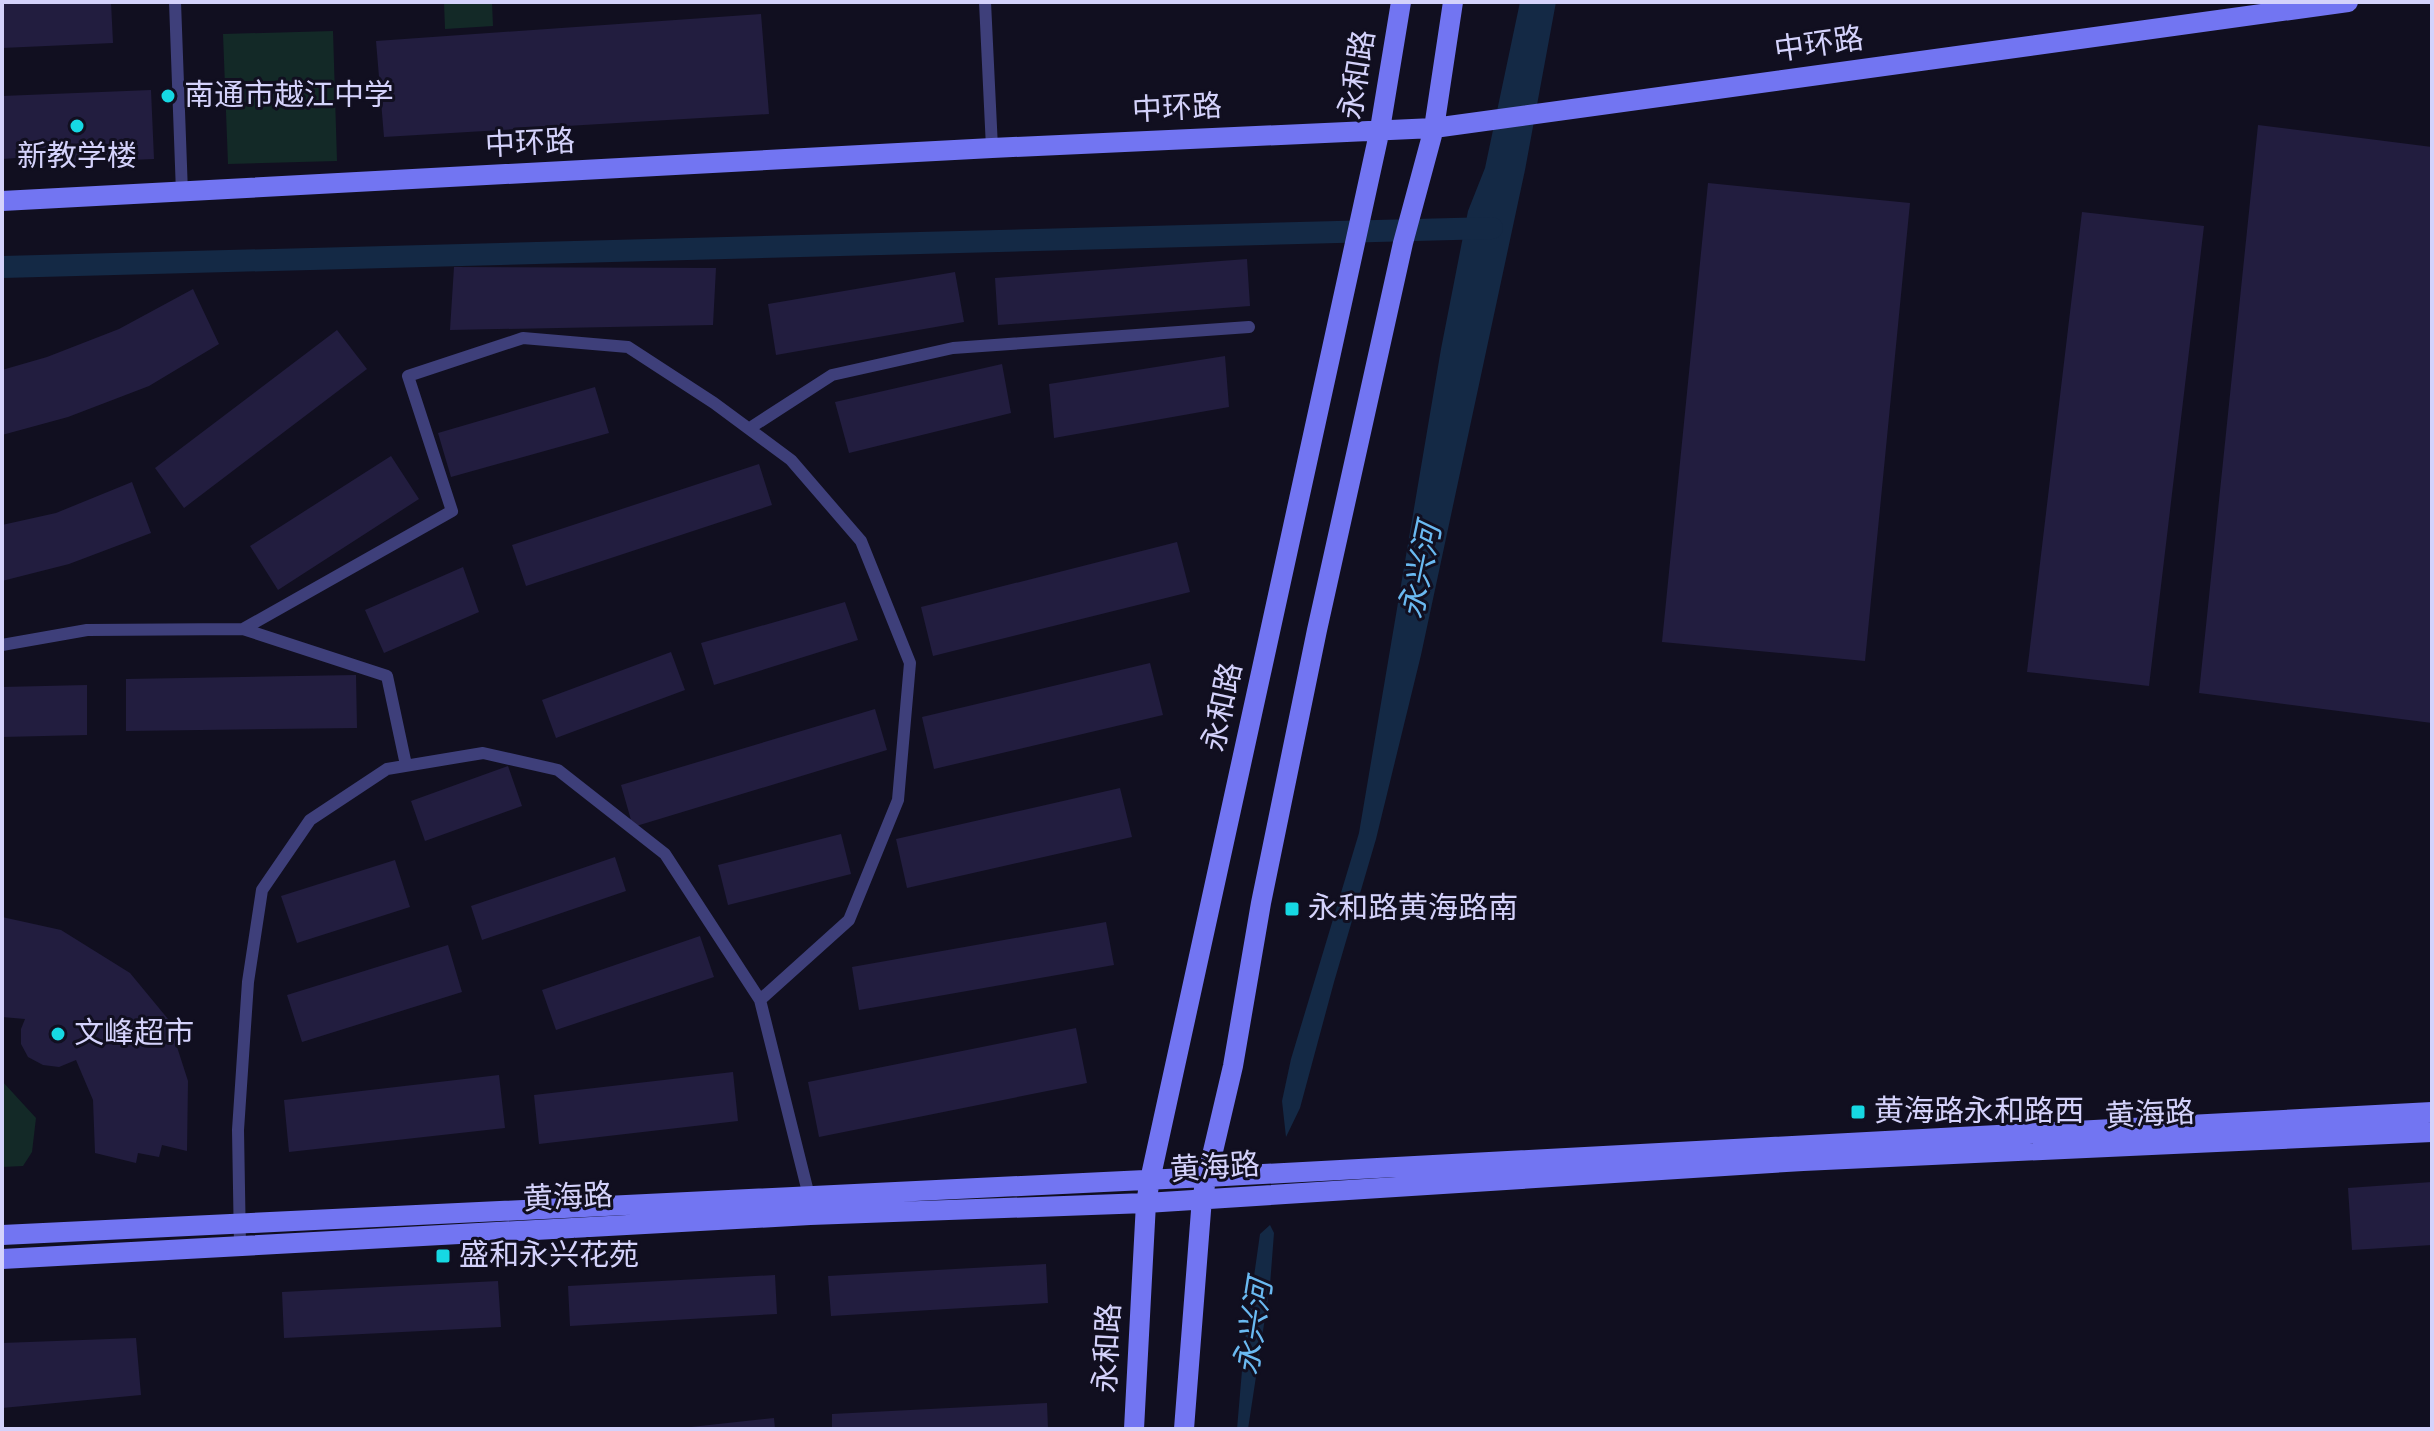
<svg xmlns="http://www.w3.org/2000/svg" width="2434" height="1431" font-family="'Alegreya Sans','Noto Sans SC',sans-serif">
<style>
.green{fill:#132927}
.water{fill:#142945}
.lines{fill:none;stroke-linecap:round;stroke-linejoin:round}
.canal{stroke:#142945;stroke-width:22}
.building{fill:#221d3f}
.lane{stroke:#3e3f7a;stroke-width:12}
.secondary{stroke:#7275f2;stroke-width:20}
.poi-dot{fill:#16d8e3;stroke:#110f20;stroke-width:3}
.labels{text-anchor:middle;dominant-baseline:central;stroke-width:6;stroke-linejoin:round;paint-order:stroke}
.street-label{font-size:30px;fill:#d4d2fb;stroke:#110f20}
.poi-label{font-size:30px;fill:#d4d2fb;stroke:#110f20;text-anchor:start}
.water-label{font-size:32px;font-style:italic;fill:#6ab9f1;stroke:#110f20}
</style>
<rect width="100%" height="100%" fill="#110f20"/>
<path class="green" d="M444 2H492L493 26 445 29Z
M333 31 337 161 228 164 223 34Z
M2 1081 36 1118 32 1152 23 1166 2 1167Z"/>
<path class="water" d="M1520 2H1556L1525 170 1421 655 1376 839 1334 982 1300 1108 1286 1137 1282 1101 1291 1059 1359 833 1441 349 1468 211 1485 168Z
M1270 1225 1274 1233 1270 1285 1248 1429H1237L1244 1347 1260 1234Z"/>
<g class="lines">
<path class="canal" d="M2 267 1492 228"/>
</g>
<path class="building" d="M2 2H111L113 43 2 48Z
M761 14 769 114 384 137 376 41Z
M151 90 154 159 60 163V155L2 159V96Z
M2258 125 2432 147V723L2199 693Z
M1708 183 1910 203 1865 661 1662 642Z
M2082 212 2204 226 2149 686 2027 672Z
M1247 259 1250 306 998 325 995 278Z
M454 267 716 268 713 325 450 330Z
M955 272 964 322 776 355 768 304Z
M193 289 219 344 149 386 68 417 2 435V370L47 357 119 329Z
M337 330 367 369 184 508 155 468Z
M1225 356 1229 407 1054 438 1049 384Z
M1002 364 1011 413 849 453 835 402Z
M595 387 609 433 451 477 438 433Z
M391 456 419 499 278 590 250 546Z
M759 464 772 505 526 586 512 545Z
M132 482 151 533 69 564 2 581V525L56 513Z
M1177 542 1190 592 933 656 921 607Z
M463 567 479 612 384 653 365 610Z
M845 602 858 640 714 685 701 643Z
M671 652 685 690 556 738 542 700Z
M1150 663 1163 715 934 769 922 717Z
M356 675 357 728 126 731V679Z
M87 685V735L2 737V687Z
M875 709 887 750 633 827 621 785Z
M508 766 522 806 425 841 411 801Z
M1120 788 1132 837 907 888 896 839Z
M841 834 851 874 728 905 718 865Z
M615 857 626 891 482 940 471 906Z
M395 860 410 907 297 943 281 896Z
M2 917 61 930 130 973 168 1019 188 1081 187 1151 162 1145 159 1157 138 1153 136 1163 95 1153 93 1100 76 1060 59 1067 43 1065 28 1057 21 1044V1029L25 1019 2 1017Z
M1106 922 1114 965 859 1010 852 967Z
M700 936 714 977 556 1030 542 990Z
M448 945 462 992 302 1042 287 995Z
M1076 1028 1087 1083 819 1137 808 1082Z
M733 1072 738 1121 539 1144 534 1095Z
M499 1075 505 1128 289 1152 284 1100Z
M2432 1182V1245L2352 1250 2348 1188Z
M1046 1264 1048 1303 831 1316 828 1276Z
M775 1275 777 1314 570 1326 568 1286Z
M498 1281 501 1327 284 1338 282 1292Z
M136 1338 141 1395 2 1408V1343Z
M1047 1403 1048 1429H832V1414Z
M774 1418 775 1429H691V1427Z"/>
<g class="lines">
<path class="lane" d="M175 2 182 193
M985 2 992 148
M750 428 832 375 953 348 1249 327
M243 629 387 676 406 765
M2 645 87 630 243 629 452 511 408 376 523 338 628 347 714 403 791 460 861 541 910 663 898 800 849 920 760 1000
M240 1246 238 1130 248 982 262 890 310 820 387 769 483 753 558 770 665 854 760 1000 810 1200"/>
<path class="secondary" d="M2 201 992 148 1434 128 2348 2
M2 1235 1207 1177 2432 1112
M2 1259 810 1215 1146 1203 1803 1161 2432 1132
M1134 1429 1146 1203 1150 1180 1380 129 1401 2
M1184 1429 1202 1198 1233 1066 1261 903 1317 630 1403 243 1434 128 1453 2"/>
</g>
<g class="poi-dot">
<circle cx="168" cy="96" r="8"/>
<circle cx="77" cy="126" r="8"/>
<rect x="1284" y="901" width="16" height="16" rx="4"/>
<circle cx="58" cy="1034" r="8"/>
<rect x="1850" y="1104" width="16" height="16" rx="4"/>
<rect x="435" y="1248" width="16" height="16" rx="4"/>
</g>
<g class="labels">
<g class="street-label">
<text transform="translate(1819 45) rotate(-8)">中环路</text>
<text transform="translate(1358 75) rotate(-81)">永和路</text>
<text transform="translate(1177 109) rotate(-3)">中环路</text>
<text transform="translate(530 144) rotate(-3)">中环路</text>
<text transform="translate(1223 707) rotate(-78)">永和路</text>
<text transform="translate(2150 1115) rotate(-3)">黄海路</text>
<text transform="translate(1215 1168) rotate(-4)">黄海路</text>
<text transform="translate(568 1198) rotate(-3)">黄海路</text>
<text transform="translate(1108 1348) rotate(-87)">永和路</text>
</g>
<g class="poi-label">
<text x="184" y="96">南通市越江中学</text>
<text x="77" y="157" text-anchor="middle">新教学楼</text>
<text x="1308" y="909">永和路黄海路南</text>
<text x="74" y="1034">文峰超市</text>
<text x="1874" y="1112">黄海路永和路西</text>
<text x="459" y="1256">盛和永兴花苑</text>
</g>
<g class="water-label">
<text transform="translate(1421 571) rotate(-78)">永兴河</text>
<text transform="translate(1254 1327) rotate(-81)">永兴河</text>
</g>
</g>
<rect width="2434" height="1431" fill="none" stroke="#d4d2fb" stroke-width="8"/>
</svg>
